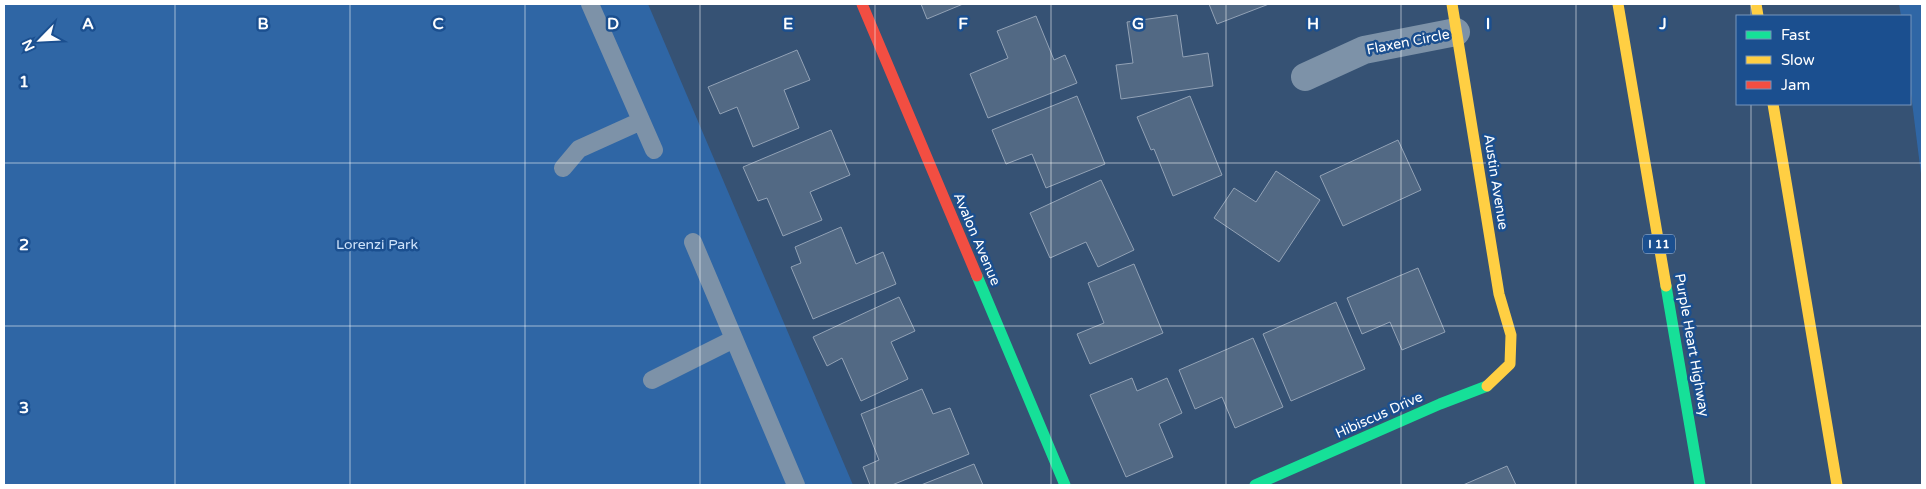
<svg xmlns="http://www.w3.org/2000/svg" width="1926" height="489" font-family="'Varela Round',sans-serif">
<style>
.green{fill:#2f66a5}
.building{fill:#526984;stroke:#92a2b6}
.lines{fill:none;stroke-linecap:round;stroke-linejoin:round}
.lane{stroke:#7d92a8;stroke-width:18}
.street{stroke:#7d92a8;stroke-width:28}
.fast{stroke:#16e098;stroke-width:11}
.slow{stroke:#ffcf43;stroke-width:11}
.jam{stroke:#f24e42;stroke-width:11}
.grid{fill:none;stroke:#fff;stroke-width:1;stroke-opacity:0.55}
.labels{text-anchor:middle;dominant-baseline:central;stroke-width:5;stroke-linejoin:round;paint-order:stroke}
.shield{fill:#1b4f8f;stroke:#bbcadd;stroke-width:1}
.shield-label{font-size:12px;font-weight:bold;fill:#fff}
.street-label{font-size:14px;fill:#fff;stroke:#1b4f8f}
.park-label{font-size:14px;fill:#cfe3fa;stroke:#1b4f8f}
.grid-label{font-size:16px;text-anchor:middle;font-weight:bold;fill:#fff;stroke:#1b4f8f;stroke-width:5;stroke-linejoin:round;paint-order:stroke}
</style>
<rect width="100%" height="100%" fill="#365274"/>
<path class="green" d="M4 4H648L853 485H4Z
M1899 4H1922V182L1910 86V16H1901Z"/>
<path class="building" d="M921 4H963L927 19Z
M1209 4H1269L1217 24Z
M1177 15 1183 57 1208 53 1213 86 1121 99 1116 65 1133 63 1127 22Z
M1036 16 1054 60 1065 55 1077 83 988 118 970 74 1008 58 997 31Z
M797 50 810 80 784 90 799 128 753 147 737 107 720 114 708 87Z
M1077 96 1105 164 1046 188 1032 154 1006 164 992 130Z
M1190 96 1222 175 1173 196 1154 149 1151 150 1137 117Z
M831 130 850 175 810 192 822 220 783 236 767 198 758 201 743 167Z
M1398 140 1421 190 1343 226 1320 176Z
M1276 171 1320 200 1279 262 1214 218 1234 188 1256 202Z
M1101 180 1134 250 1098 267 1086 242 1050 258 1030 213Z
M841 227 856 264 883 252 896 284 813 319 791 267 801 263 795 247Z
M1134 264 1163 333 1090 364 1077 334 1104 323 1088 283Z
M1418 268 1445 332 1402 350 1390 322 1362 334 1347 298Z
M899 297 915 331 891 342 908 379 861 401 842 358 827 366 813 337Z
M1336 302 1365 369 1291 401 1263 334Z
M1253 338 1283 407 1235 428 1222 397 1195 409 1179 370Z
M1132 378 1137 391 1167 378 1182 413 1159 424 1173 457 1126 477 1090 395Z
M922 389 933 414 950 408 969 454 892 485H870L863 467 879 460 861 414Z
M974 464 983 485H921Z
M1507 466 1516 485H1463Z"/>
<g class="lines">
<path class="lane" d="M590 4 654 150
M563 168 579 149 641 121
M693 242 796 485
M652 380 734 339"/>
<path class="street" d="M1305 77 1364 50 1456 32"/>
<path class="fast" d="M977 276 1065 485
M1666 286 1700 485
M1255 485 1440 404 1487 386"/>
<path class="slow" d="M1452 4 1499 294 1511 335 1510 364 1487 386
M1618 4 1666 286
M1756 4 1758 16
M1773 104 1837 485"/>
<path class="jam" d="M862 4 977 276"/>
</g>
<path class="grid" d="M175 4V485M350 4V485M525 4V485M700 4V485M875 4V485M1051 4V485M1226 4V485M1401 4V485M1576 4V485M1751 4V16M1751 104V485M4 163H1922M4 326H1922"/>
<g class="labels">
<rect class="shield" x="1643" y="234.5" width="32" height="19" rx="4"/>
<g class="shield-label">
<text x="1659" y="244">I 11</text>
</g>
<g class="street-label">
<text transform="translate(1408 42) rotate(-11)">Flaxen Circle</text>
<text transform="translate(1496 182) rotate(81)">Austin Avenue</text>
<text transform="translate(977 239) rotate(67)">Avalon Avenue</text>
<text transform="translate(1692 345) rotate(80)">Purple Heart Highway</text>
<text transform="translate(1379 415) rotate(-24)">Hibiscus Drive</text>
</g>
<g class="park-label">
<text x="377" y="244">Lorenzi Park</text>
</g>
</g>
<g class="grid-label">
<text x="88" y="29">A</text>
<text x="263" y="29">B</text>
<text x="438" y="29">C</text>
<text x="613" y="29">D</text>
<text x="788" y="29">E</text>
<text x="963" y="29">F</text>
<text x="1138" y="29">G</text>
<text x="1313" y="29">H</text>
<text x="1488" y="29">I</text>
<text x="1663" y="29">J</text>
<text x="24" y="87">1</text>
<text x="24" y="250">2</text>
<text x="24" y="413">3</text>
</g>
<rect width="1926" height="489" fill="none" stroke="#ffffff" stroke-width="10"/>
<rect x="1736" y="15" width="175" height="90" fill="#1b4f8f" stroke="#7695bc"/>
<rect x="1746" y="31" width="25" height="8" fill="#16e098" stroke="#7695bc"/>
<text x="1781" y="40" font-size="15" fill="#ffffff">Fast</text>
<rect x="1746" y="56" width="25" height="8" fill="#ffcf43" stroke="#7695bc"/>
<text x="1781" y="65" font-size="15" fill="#ffffff">Slow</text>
<rect x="1746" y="81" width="25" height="8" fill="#f24e42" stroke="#7695bc"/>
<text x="1781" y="90" font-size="15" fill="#ffffff">Jam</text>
<g transform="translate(40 40) rotate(246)" stroke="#1b4f8f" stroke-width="4" paint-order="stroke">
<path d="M0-4L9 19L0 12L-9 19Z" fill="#ffffff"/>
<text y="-8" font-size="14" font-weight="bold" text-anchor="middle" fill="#ffffff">N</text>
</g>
</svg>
